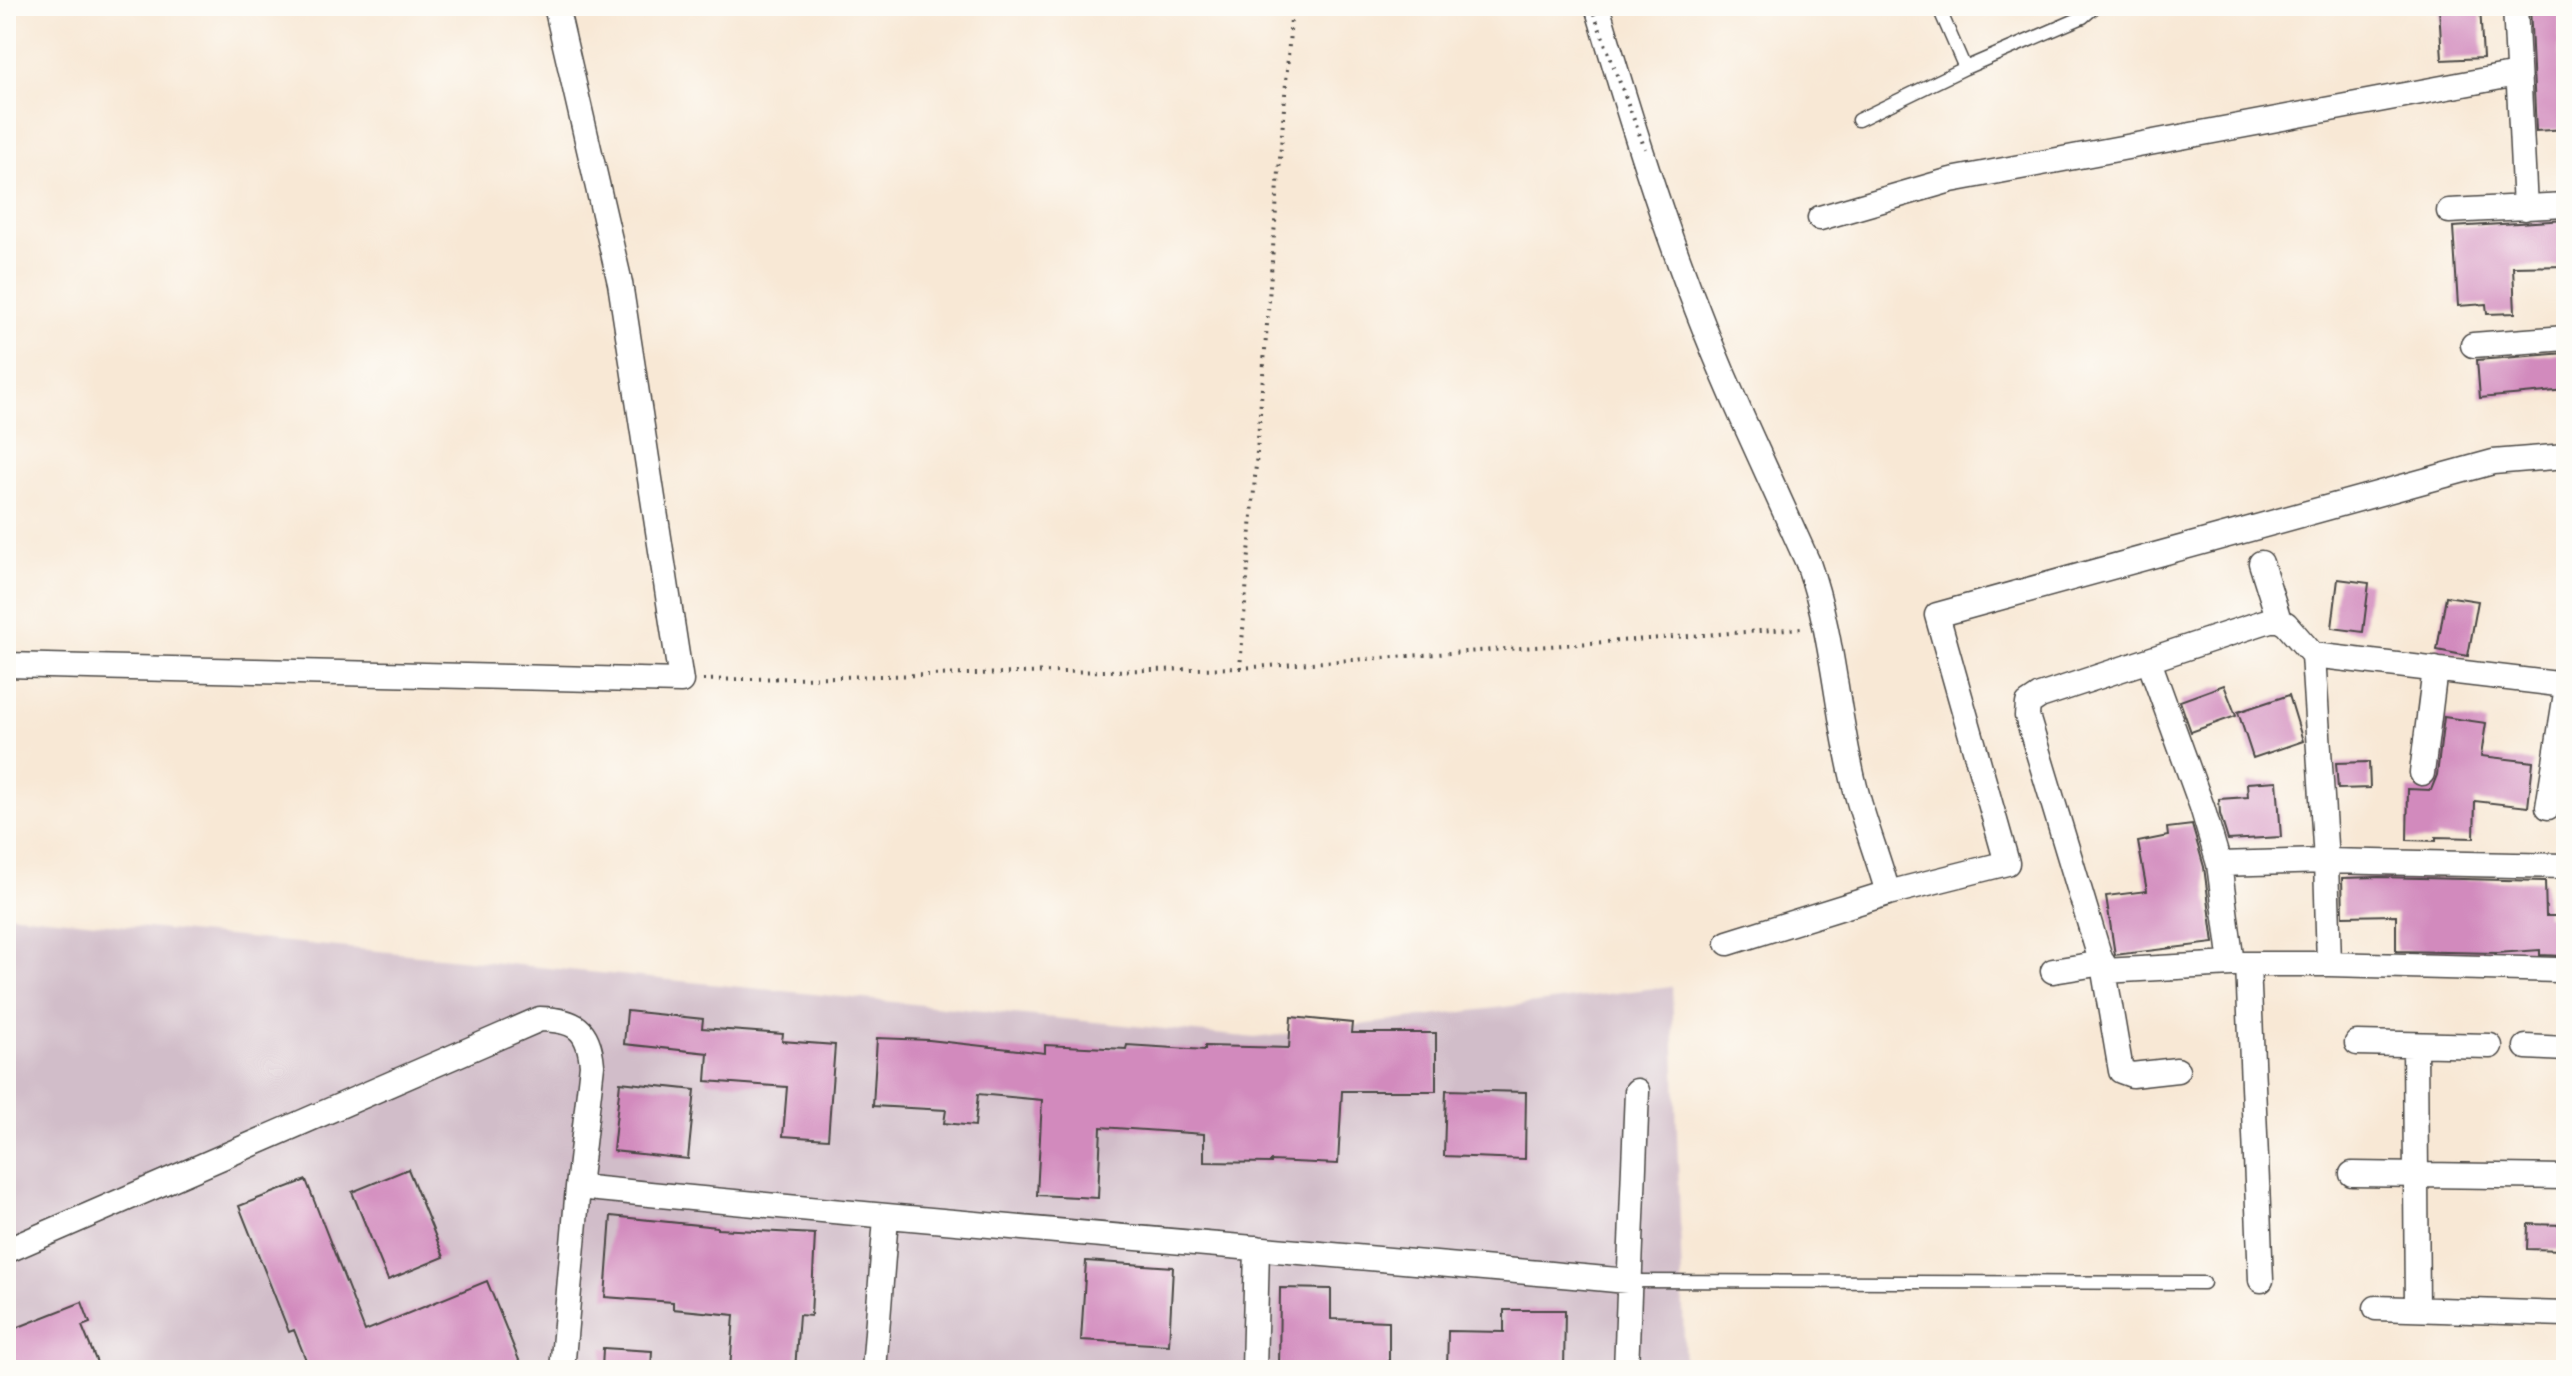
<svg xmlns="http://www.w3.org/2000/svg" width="2572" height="1376" font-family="'Gochi Hand',sans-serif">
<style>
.industrial{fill:#d1bdc9}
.building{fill:#d28abd}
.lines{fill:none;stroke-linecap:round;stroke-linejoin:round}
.lane-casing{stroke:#4a4744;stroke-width:15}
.street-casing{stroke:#4a4744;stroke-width:27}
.path{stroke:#4a4744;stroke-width:4;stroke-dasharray:2 6;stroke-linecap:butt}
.lane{stroke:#fff;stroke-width:12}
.street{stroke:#fff;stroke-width:24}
.street-bridge-casing{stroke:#4a4744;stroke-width:27;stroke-linecap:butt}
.path-bridge{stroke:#4a4744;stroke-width:4;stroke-dasharray:2 6;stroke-linecap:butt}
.street-bridge{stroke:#fff;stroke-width:24}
</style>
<rect width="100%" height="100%" fill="#fdfcf7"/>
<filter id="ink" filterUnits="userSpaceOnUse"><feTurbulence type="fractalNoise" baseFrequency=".0125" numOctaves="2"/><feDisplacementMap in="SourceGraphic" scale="16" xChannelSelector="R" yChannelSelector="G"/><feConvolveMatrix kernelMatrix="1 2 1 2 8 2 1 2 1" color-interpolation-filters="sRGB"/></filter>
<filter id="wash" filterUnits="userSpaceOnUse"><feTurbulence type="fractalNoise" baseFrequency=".006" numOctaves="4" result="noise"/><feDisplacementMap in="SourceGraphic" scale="32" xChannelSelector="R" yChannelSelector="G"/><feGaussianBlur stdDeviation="1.8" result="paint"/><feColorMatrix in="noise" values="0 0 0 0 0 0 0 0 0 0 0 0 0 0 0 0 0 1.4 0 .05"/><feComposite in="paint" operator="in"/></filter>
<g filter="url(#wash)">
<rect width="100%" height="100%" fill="#f8e8d5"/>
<path class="industrial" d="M6 914 1255 1038 1672 986 1685 1370H6Z"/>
<g id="blocks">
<path class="building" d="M2439 6H2480L2483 58 2442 60Z
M2530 6H2560L2559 71H2566V129L2536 131Z
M2566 220V266L2513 267 2515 313 2487 314 2486 304 2458 306 2453 227Z
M2566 353V390L2480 398 2477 360Z
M2338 579 2369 583 2363 632 2332 628Z
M2446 596 2478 601 2468 656 2437 650Z
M2224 685 2236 716 2191 732 2180 701Z
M2289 695 2303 741 2253 758 2238 712Z
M2444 717 2486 723 2481 756 2533 762 2528 807 2475 801 2474 838 2436 837V841L2407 840 2408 789 2431 790 2437 775Z
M2369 762 2370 788 2338 789 2336 763Z
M2277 781 2281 837 2228 840 2220 814 2219 799 2248 797 2247 783Z
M2192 825 2204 867 2214 943 2115 955 2106 896 2147 891 2138 842 2168 836 2167 828Z
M2379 877 2545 881 2546 916H2562L2563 956 2540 955V950L2497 953 2396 951V915L2343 916 2342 878Z
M627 1011 703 1019 702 1028 783 1034 782 1041 835 1045 828 1139 783 1136 787 1087 706 1081 708 1053 624 1044Z
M1291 1017 1352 1023 1351 1033H1436V1091H1342L1338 1164 1271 1161V1163L1204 1162V1134L1101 1127 1098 1198 1037 1195 1042 1100 978 1094 975 1126 944 1123 946 1110 873 1106 877 1038 929 1040 1045 1053V1045L1126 1049 1127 1045 1205 1050V1046L1289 1048Z
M620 1082 695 1090 688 1159 613 1151Z
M1446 1090 1526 1092 1525 1159 1444 1156Z
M408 1169 444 1257 388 1280 352 1192Z
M306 1180 365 1331 487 1281 523 1370H310L294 1330 289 1332 239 1206Z
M611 1216 717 1227V1229L815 1234 811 1316 799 1315 795 1370H730L734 1315 673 1309V1302L605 1297Z
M2528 1224 2563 1225V1250L2527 1249Z
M1086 1261 1173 1267 1169 1345 1081 1340Z
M1280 1288 1331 1289V1319L1389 1321V1370H1279Z
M82 1302 90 1323 82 1326 100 1370H6V1332Z
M1504 1310H1565L1564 1370H1447L1448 1331 1504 1332Z
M603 1348 652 1351 651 1370H602Z"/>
</g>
</g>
<g filter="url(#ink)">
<use href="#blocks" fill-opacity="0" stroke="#4a4744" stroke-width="2"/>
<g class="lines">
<g class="lane-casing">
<path id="lane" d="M1965 68 2083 17 2096 6
M1858 120 1965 68 1938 6
M1628 1281 2204 1283"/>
</g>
<g class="street-casing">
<path id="street" d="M1597 6C1638 146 1681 282 1741 415
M2515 6 2525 208
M2449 211 2566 205
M1820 218 1951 180 2517 74
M2473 345 2566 338
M1808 563C1834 636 1836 713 1855 787 1864 823 1878 857 1888 893
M2261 563 2279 620
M2270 620H2279L2286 624 2313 655 2326 861 2329 964H2232L2104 971 2027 716 2028 704 2040 696Z
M2313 655 2566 685
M2149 661 2202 807 2219 864 2232 964
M6 665 681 681 620 283 556 6
M2422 773 2435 669
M2548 807 2566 693
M2219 864 2326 861 2564 866
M1728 943 1888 893 2007 863 1937 615 2493 462 2566 456
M2248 964 2261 1280
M2329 964 2557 970
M2053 971 2103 963
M2104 971 2121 1071 2132 1075 2177 1070
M2357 1043 2490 1046
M2415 1045 2417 1309
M2526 1047 2566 1049
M2352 1174 2566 1177
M578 1187C928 1222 1278 1249 1628 1281
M6 1251 540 1019C575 1020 589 1028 592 1065L578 1187 562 1370
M2376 1308 2566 1314
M874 1370 886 1218
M1254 1370 1257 1248
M1626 1370 1637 1091"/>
</g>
<path class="path" d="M1240 668 1802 628
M703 680 1240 668 1292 6"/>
<use href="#lane" class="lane"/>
<use href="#street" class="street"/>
<g class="street-bridge-casing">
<path id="street-bridge" d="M1741 415 1808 563"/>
</g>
<path class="path-bridge" d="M1591 6 1645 149"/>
<use href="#street-bridge" class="street-bridge"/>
</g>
</g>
<rect width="2572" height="1376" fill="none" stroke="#fdfcf7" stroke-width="32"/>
</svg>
